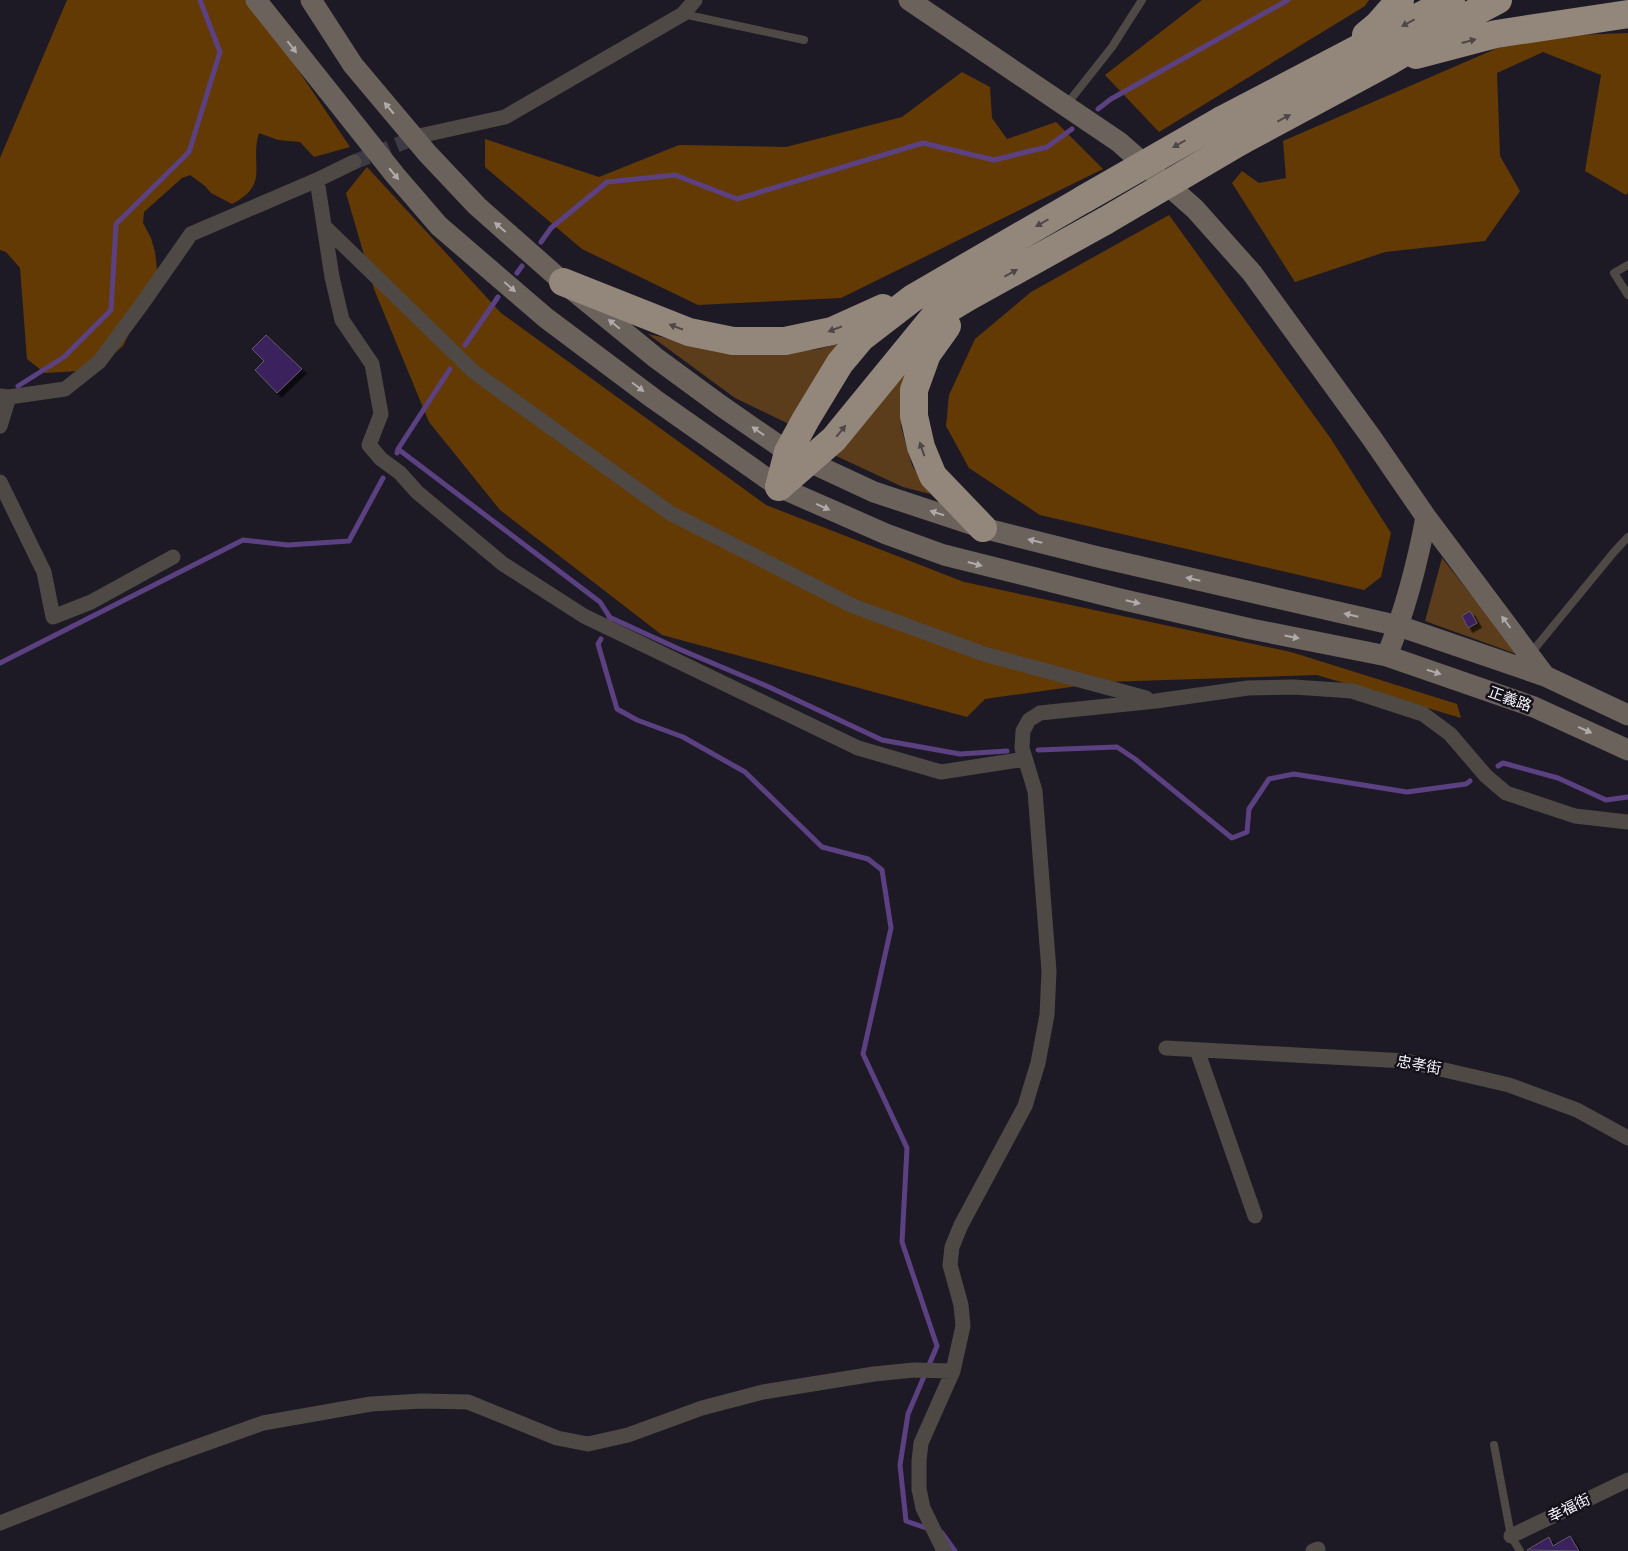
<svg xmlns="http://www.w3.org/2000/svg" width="1628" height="1551" font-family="'DejaVu Sans','Noto Sans TC',sans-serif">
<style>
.green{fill:#5b3c1b}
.forest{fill:#643a04}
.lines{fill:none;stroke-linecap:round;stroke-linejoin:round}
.stream{stroke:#5b4182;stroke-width:5}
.building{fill:#3b205e;stroke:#5f5b68;filter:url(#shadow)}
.street-tunnel{stroke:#3e3a45;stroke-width:15;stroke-dasharray:15 8;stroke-linecap:butt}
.lane{stroke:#4e4945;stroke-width:8}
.street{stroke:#4e4945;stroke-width:15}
.secondary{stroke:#6a625b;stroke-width:21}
.highway{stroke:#93877c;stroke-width:28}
.highway-bridge{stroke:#93877c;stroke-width:28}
.oneway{fill:#4e4647}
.oneway2{fill:#b0aaaa}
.labels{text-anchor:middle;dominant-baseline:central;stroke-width:5;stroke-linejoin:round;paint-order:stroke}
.street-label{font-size:15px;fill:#f5f2fa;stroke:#15111b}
</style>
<defs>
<filter id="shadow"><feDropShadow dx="4.5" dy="4.5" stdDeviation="0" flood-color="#0009"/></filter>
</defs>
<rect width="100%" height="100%" fill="#1e1a25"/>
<path class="green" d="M648 334 680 341 783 353 819 349 844 342 793 426 735 398Z
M925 339 906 380 901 427 912 465 930 494 903 487 834 455Z
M1442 558 1519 655 1425 621Z"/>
<path class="forest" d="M67 0H251L350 147 314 157 300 142 278 140 259 133C249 165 271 184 232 204L211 193 205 186 190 175 182 178 144 212 143 223 151 238 155 252 157 269 154 283 123 346 95 370 45 373 27 359 20 268 6 252 0 250V158Z
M1202 0H1369L1365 6 1159 132 1105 75Z
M1628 33V192L1626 195 1585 171 1601 75 1543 52 1497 73 1500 156 1520 191 1485 241 1385 252 1295 282 1232 183 1242 171 1259 183 1286 178 1283 141 1523 37Z
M962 72 990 87 992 118 1007 139 1056 122 1103 169 841 298 698 305 582 249 485 167V139L599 177 679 145 786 147 902 117Z
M367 167 501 313 766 505 964 582 1291 652 1457 704 1461 718 1317 675 1106 682 985 699 967 717 662 635 500 510 429 422 374 289 346 193Z
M1169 215 1331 439 1391 533 1381 577 1364 590 1040 515 969 468 946 426 949 395 975 339 1031 292Z"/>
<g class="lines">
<path class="stream" d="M1098 109 1111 99 1288 0
M541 242 551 228 607 182 675 175 737 199 923 143 994 160 1047 147 1072 129
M517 273 522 266
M465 345 498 297
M18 386 64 357 111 310 116 224 189 152 220 52 200 0
M398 449 450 369
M397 453 398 449 600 602 611 619
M609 617 679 649 769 687 882 740 960 754 1007 751
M601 639 598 644 617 709 637 720 683 737 745 772 822 847 868 859 882 870 891 928 863 1054 907 1148 902 1242 937 1346 908 1414 900 1465 906 1521 929 1529
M0 663 243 540 288 545 349 541 383 478
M1038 750 1117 747 1135 759 1232 838 1247 832 1249 809 1269 779 1294 774 1407 792 1466 784 1470 781
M1498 766 1503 763 1558 778 1606 800 1628 797
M942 1533 955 1551"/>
</g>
<path class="building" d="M266 335 302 369 277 393 255 370 264 361 252 349Z
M1470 611 1477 623 1468 628 1462 616Z
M1570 1536 1579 1551 1527 1550 1549 1537 1553 1546Z"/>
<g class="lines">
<path class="street-tunnel" d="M354 162 419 136"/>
<path class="lane" d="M683 14 804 40
M1067 104 1112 47 1142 0
M1628 265 1614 273 1628 295
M1531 653 1614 552 1628 537
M1494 1445 1511 1536 1520 1551"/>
<path class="street" d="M419 136 505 117 683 14 695 0
M317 180 332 277 342 320 372 364 381 414 369 445 381 459 400 473 417 492 503 564 584 616 858 748 941 772 1025 759
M324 226 474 372 670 513 853 606 984 654 1146 698
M0 396 9 397 65 389 99 362 142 304 191 234 317 180 354 162
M0 426 9 397
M0 482 44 572 53 617 91 602 173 557
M1166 1048 1406 1061 1509 1085 1577 1110 1628 1138
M1197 1050 1255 1216
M0 1523 157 1461 263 1423 371 1404 422 1401 468 1402 557 1438 588 1444 628 1435 702 1408 763 1392 874 1374 914 1370 953 1371
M1511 1536 1628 1480
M944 1551 923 1508 919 1489V1461L921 1443 953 1371 963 1326 961 1305 950 1265 952 1247 961 1225 1025 1106 1038 1063 1047 1015 1049 971 1035 791 1022 748 1023 731 1029 720 1040 713 1156 701 1248 688 1294 687 1352 691 1423 714 1450 734 1486 776 1506 793 1575 816 1628 822
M1313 1551 1318 1549"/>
<path class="secondary" d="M256 0 395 175 439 226 546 318 654 399 779 487 886 534 944 555 1120 599 1251 629 1387 656 1534 707 1628 750
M311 0 353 65 427 153 477 206 563 282 656 358 720 405 788 452 874 492 983 528 1098 557 1399 626 1545 676 1628 715
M909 0 1119 142 1195 209 1252 273 1371 437 1426 517 1545 676
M1387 656C1405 610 1417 566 1426 517"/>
<path class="highway" d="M1366 35 1378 25 1400 0
M1416 55 1496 34 1628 14
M1222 120 1451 0
M1241 141 1388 62 1447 27 1498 0
M563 282 689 332 733 341H785L832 331 883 308
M947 326 927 354 914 390V416L921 447 933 476 983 528
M779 487 788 452 806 419 840 363 861 338 913 298 1084 199
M779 487 834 439 933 318 968 297 1105 221"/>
<path class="highway-bridge" d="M1084 199 1222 120
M1105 221 1241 141"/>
</g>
<defs><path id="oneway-solid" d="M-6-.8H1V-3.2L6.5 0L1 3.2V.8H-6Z" transform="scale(1.25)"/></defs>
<g class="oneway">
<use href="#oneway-solid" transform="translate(1408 23) rotate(152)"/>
<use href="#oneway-solid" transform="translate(1469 41) rotate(-15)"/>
<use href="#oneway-solid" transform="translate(1284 118) rotate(-28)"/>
<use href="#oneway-solid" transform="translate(1179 144) rotate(150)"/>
<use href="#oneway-solid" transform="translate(1042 223) rotate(150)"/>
<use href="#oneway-solid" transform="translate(1011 273) rotate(-29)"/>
<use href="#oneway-solid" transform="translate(676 327) rotate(-159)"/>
<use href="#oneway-solid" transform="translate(835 329) rotate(159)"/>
<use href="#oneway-solid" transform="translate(841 431) rotate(-51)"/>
<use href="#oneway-solid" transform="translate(922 449) rotate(-109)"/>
</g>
<g class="oneway2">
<use href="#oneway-solid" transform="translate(292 47) rotate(52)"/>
<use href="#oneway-solid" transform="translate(389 108) rotate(-130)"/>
<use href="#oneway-solid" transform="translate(394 174) rotate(50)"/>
<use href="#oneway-solid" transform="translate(500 227) rotate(-139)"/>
<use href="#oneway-solid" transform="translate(510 287) rotate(41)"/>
<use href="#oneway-solid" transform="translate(614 324) rotate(-141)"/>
<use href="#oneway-solid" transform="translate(638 387) rotate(37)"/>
<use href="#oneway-solid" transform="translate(758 431) rotate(-145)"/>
<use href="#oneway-solid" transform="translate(823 507) rotate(24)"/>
<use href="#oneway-solid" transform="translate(937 513) rotate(-162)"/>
<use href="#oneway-solid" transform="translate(1035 541) rotate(-166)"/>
<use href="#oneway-solid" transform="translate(975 564) rotate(15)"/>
<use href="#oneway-solid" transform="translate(1193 579) rotate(-167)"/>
<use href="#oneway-solid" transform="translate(1133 602) rotate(13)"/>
<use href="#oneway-solid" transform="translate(1351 615) rotate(-167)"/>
<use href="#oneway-solid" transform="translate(1506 622) rotate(-127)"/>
<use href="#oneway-solid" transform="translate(1292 637) rotate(11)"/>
<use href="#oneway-solid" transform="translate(1434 672) rotate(18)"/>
<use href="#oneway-solid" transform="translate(1585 730) rotate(24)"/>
</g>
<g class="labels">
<g class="street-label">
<text transform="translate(1510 699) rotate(20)">正義路</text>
<text transform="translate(1419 1065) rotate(10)">忠孝街</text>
<text transform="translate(1569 1508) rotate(-26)">幸福街</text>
</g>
</g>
</svg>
